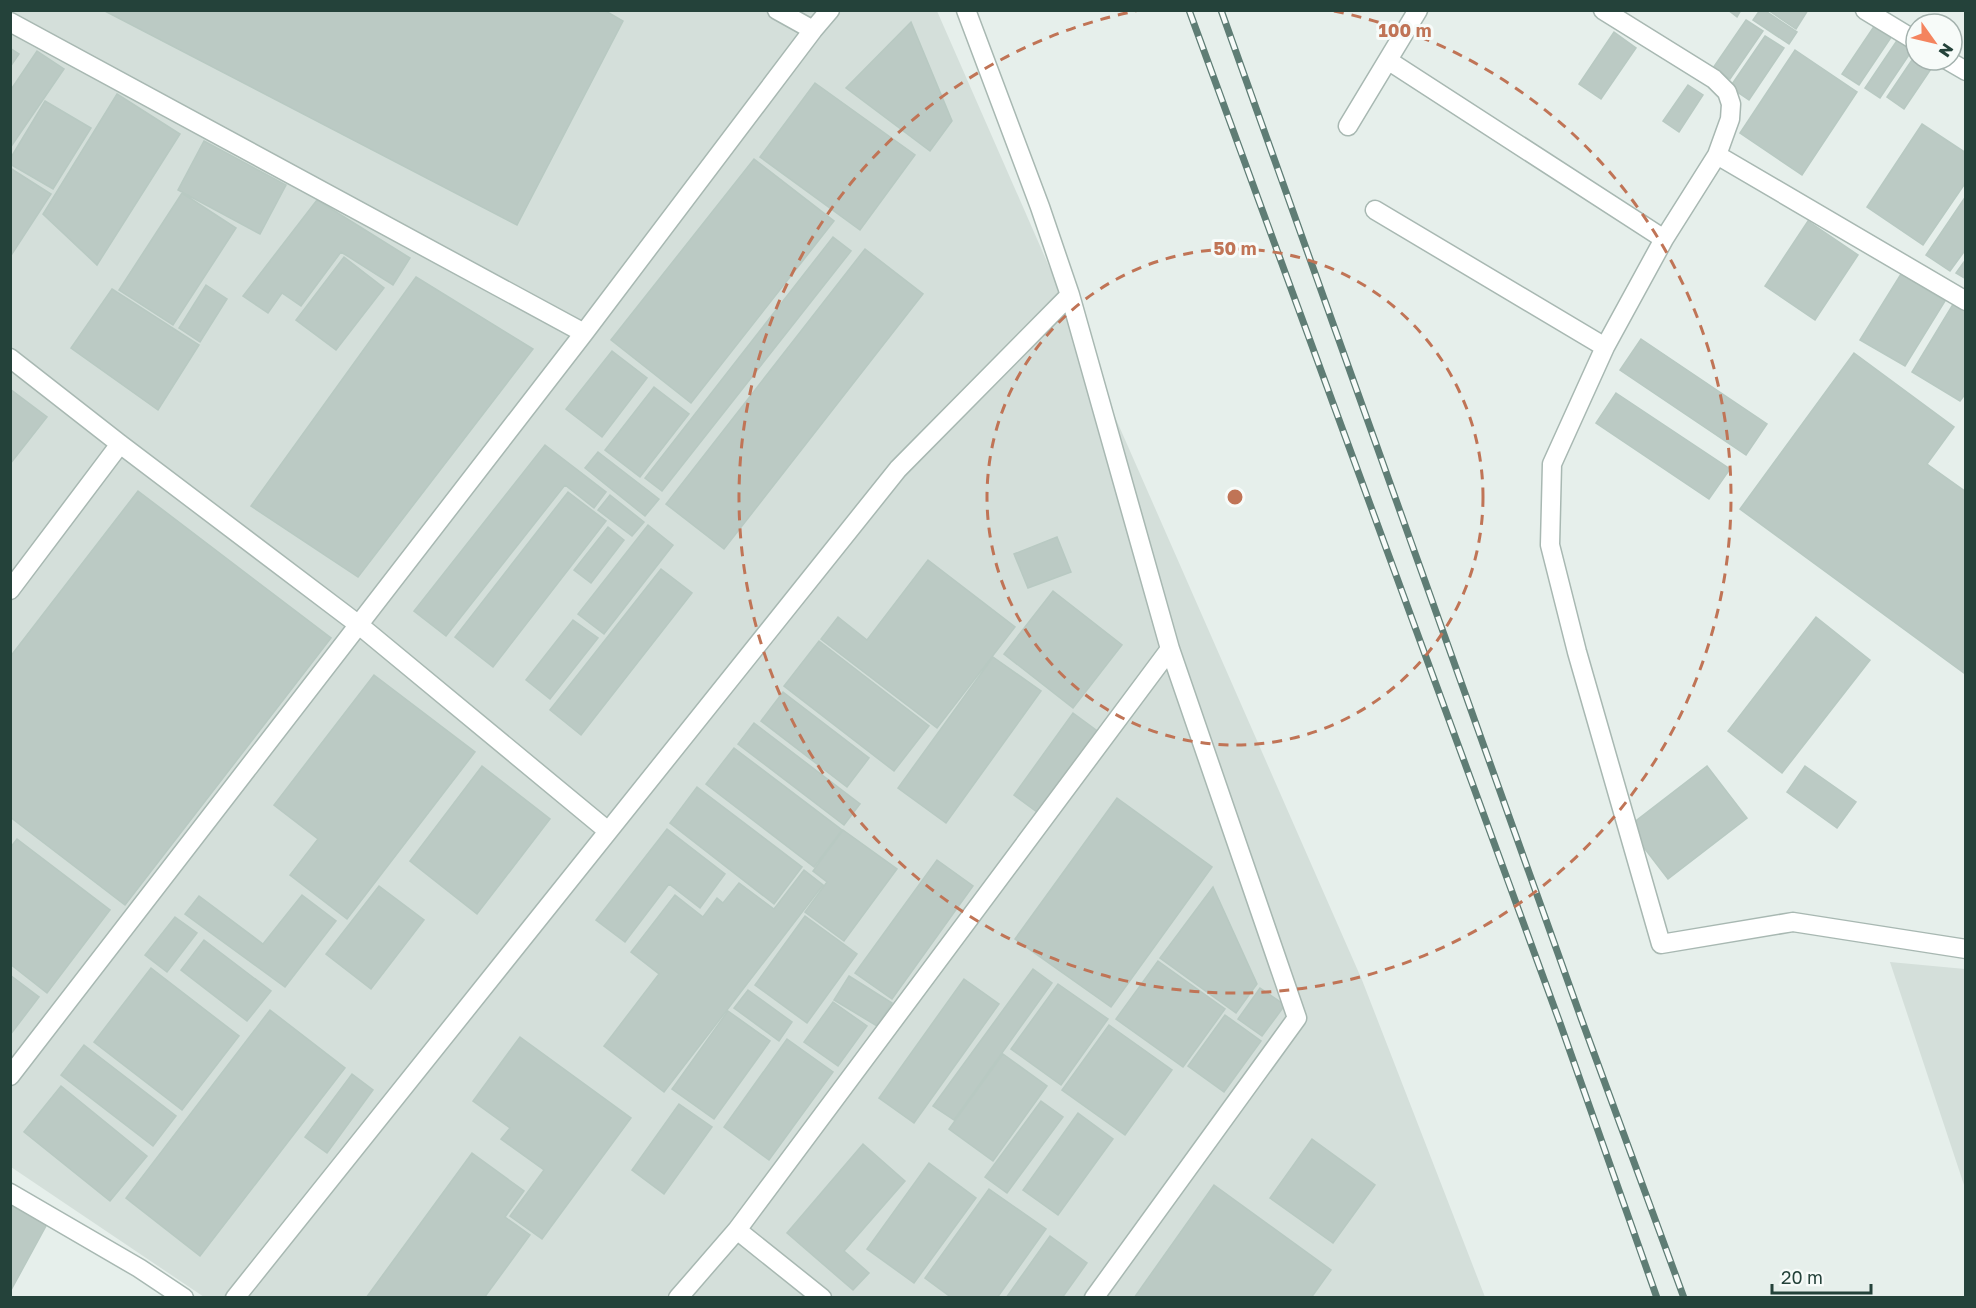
<svg xmlns="http://www.w3.org/2000/svg" width="1976" height="1308" font-family="'Golos Text',sans-serif">
<style>
.built{fill:#d4dfda}
.building{fill:#bbcac4;stroke:#b8c9c2;stroke-width:1.5}
.lines{fill:none;stroke-linecap:round;stroke-linejoin:round}
.minor-casing{stroke:#a8b8b2;stroke-width:21}
.minor{stroke:#fff;stroke-width:18}
.rail-casing{stroke:#5f7d75;stroke-width:7}
.rail{stroke:#f7fbf9;stroke-width:4.5;stroke-dasharray:14;stroke-linecap:butt}
.ring{fill:none;stroke:#c07456;stroke-width:3;stroke-dasharray:10 8}
.centre{fill:#c07456;stroke:#f7fbf9;stroke-width:3}
.ring-label{font-size:18px;text-anchor:middle;font-weight:bold;fill:#c07456;stroke:#f7fbf9;stroke-width:6;stroke-linejoin:round;paint-order:stroke}
</style>
<rect width="100%" height="100%" fill="#e6efeb"/>
<path class="built" d="M10 11H937L1362 980 1485 1297H204L11 1167Z
M1890 962 1965 969V1188Z"/>
<path class="building" d="M103 10H604L623 21 517 225Z
M1728 10H1741L1737 17Z
M1760 10H1764L1797 32 1789 44 1753 20Z
M1768 10H1808L1796 29Z
M1746 20 1763 31 1730 79 1713 68Z
M911 22 952 121 930 151 846 88Z
M1877 22 1894 33 1859 85 1842 74Z
M1614 32 1636 48 1601 99 1579 84Z
M1765 36 1784 48 1749 100 1730 87Z
M1900 36 1915 46 1880 98 1865 88Z
M10 48 19 54 10 67Z
M1795 50 1857 92 1802 175 1740 133Z
M37 51 64 69 10 148V91Z
M1916 54V60H1937L1904 109 1887 97Z
M815 83 915 155 860 230 760 157Z
M1688 85 1703 95 1679 132 1663 121Z
M117 94 180 134 97 265 43 214Z
M45 101 91 128 53 189 10 164V159Z
M1922 124 1966 153V182L1923 245 1867 207Z
M204 141 286 185 260 234 178 190Z
M754 159 834 221 691 403 611 340Z
M10 168 51 194 10 257Z
M182 193 236 228 173 325 119 290Z
M1966 196V249L1950 271 1926 255Z
M317 200 410 258 393 285 341 252 301 306 282 293 268 313 243 296Z
M1808 221 1858 255 1815 320 1765 286Z
M833 237 851 251 662 491 645 478Z
M865 249 923 294 724 549 666 504Z
M344 257 384 288 336 350 296 320Z
M1966 259V279L1956 273Z
M1901 274 1945 301 1905 366 1860 340Z
M416 277 533 349 358 577 251 506Z
M206 285 227 299 200 342 179 328Z
M112 289 199 345 158 410 71 348Z
M1955 301 1966 307V393L1960 401 1912 372Z
M1641 339 1767 424 1746 455 1620 370Z
M612 351 647 378 602 437 566 409Z
M1854 353 1954 427 1927 464 1966 492 1964 673 1740 509Z
M654 387 689 414 640 477 605 450Z
M10 389 47 417 10 464Z
M1616 393 1730 469 1709 499 1596 423Z
M545 445 606 492 594 508 565 485 446 636 414 611Z
M598 452 659 499 645 516 585 468Z
M138 491 331 638 125 905 10 817V657Z
M568 492 606 521 493 667 455 637Z
M610 495 644 522 632 536 598 510Z
M648 525 673 545 604 634 578 614Z
M608 527 624 540 591 583 574 570Z
M1057 537 1071 572 1028 588 1014 554Z
M928 560 1015 627 937 728 821 639 838 617 867 640Z
M661 569 692 593 581 735 550 710Z
M1053 591 1122 645 1073 708 1004 654Z
M1816 617 1870 660 1782 773 1728 731Z
M573 620 598 638 550 699 526 680Z
M819 641 929 726 894 771 784 686Z
M993 657 1041 691 946 823 898 788Z
M374 675 475 752 347 919 290 875 318 839 274 805Z
M783 692 869 758 847 787 761 721Z
M1073 713 1100 733 1041 815 1014 795Z
M754 723 860 804 844 825 738 744Z
M734 748 842 830 814 867 706 784Z
M482 766 550 819 477 914 410 861Z
M1707 766 1747 818 1668 879 1628 827Z
M1805 766 1856 802 1837 828 1787 792Z
M697 787 802 867 774 904 670 823Z
M1117 798 1212 867 1111 1007 1015 939Z
M667 829 725 874 700 908 669 884 625 942 596 920Z
M843 830 897 869 844 941 805 912 827 882 813 871Z
M17 839 110 910 47 993 10 964V848Z
M937 860 973 886 892 999 855 973Z
M804 870 823 885 664 1092 604 1046 659 974 631 952 675 895 703 917 717 898 723 903 739 883 774 909Z
M379 886 424 920 371 989 326 954Z
M1213 887 1257 984 1236 1013 1160 958Z
M302 895 336 921 285 987 185 914 199 896 263 944Z
M805 916 857 954 807 1023 755 985Z
M175 917 197 933 167 972 145 955Z
M204 940 271 991 247 1021 181 970Z
M1158 961 1225 1009 1183 1067 1116 1019Z
M151 968 239 1036 182 1110 94 1042Z
M1033 969 1052 983 954 1120 933 1106Z
M10 975 39 997 10 1035Z
M849 976 892 1003 877 1026 834 1000Z
M964 979 999 1004 914 1123 879 1098Z
M1058 984 1108 1019 1061 1085 1011 1049Z
M1260 988 1285 1005 1262 1036 1238 1019Z
M748 990 792 1022 779 1041 734 1008Z
M833 1002 867 1026 838 1066 804 1042Z
M270 1010 345 1068 200 1256 126 1198Z
M728 1011 770 1041 714 1119 672 1089Z
M1225 1015 1261 1041 1224 1092 1188 1066Z
M1109 1025 1172 1070 1125 1135 1062 1090Z
M520 1037 631 1118 542 1239 510 1216 544 1170 501 1139 510 1128 473 1101Z
M787 1039 833 1072 769 1160 724 1127Z
M84 1045 176 1116 153 1146 61 1075Z
M1003 1054 1047 1086 993 1161 949 1129Z
M352 1074 373 1090 327 1153 305 1137Z
M61 1086 147 1156 110 1201 24 1132Z
M1041 1101 1063 1117 1007 1193 985 1177Z
M679 1104 712 1127 664 1194 632 1170Z
M1078 1113 1113 1139 1058 1215 1023 1190Z
M1312 1139 1375 1185 1333 1243 1270 1198Z
M863 1144 905 1181 844 1251 869 1273 853 1290 787 1233Z
M472 1153 524 1191 505 1217 530 1235 484 1298H366Z
M929 1163 976 1198 914 1283 867 1249Z
M1214 1185 1331 1270 1311 1298H1134Z
M989 1189 1046 1229 997 1298H952L925 1278Z
M10 1205 47 1224 10 1292Z
M1050 1236 1087 1263 1062 1298H1006Z"/>
<g class="lines">
<g class="minor-casing">
<path id="minor" d="M777 10 813 30
M966 10 1040 207 1070 295 1170 649 1297 1018 1094 1298
M1603 10 1714 79 1727 92 1731 104 1730 119 1717 155 1664 239 1605 347 1552 464 1550 545 1577 652 1661 944 1793 922 1966 949
M1865 10 1916 41
M10 22 584 333
M1947 60 1966 71
M1389 61 1664 239
M1348 126 1418 10
M1717 155 1966 301
M1375 210 1605 347
M10 358 120 444 359 625 608 831
M10 590 120 444
M10 1076 584 333 813 30 830 10
M10 1193 139 1268 184 1298
M737 1230 822 1298
M235 1298 898 469 1070 295
M678 1298 737 1230 1170 649"/>
</g>
<use href="#minor" class="minor"/>
<g class="rail-casing">
<path id="rail" d="M1189 10 1560 1023 1657 1298
M1221 10 1581 1018 1684 1298"/>
</g>
<use href="#rail" class="rail"/>
</g>
<g class="ring">
<circle cx="1235" cy="497" r="248"/>
<path d="M1334 11A496 496 0 1 1 1136 11"/>
</g>
<circle cx="1235" cy="497" r="9" class="centre"/>
<g class="ring-label">
<text x="1405" y="37">100 m</text>
<text x="1235" y="255">50 m</text>
</g>
<rect width="1976" height="1308" fill="none" stroke="#24423a" stroke-width="24"/>
<g transform="translate(1934 42) rotate(124)"><circle r="28" fill="#f7fbf9" stroke="#a3b1ad" stroke-width="1.5"/>
<path d="M0-4.5L10 22L0 15L-10 22Z" fill="#f4845f"/>
<text y="-9" font-size="16" font-weight="bold" text-anchor="middle" fill="#24423a">N</text>
</g>
<path d="M1772 1284v9h99v-9" fill="none" stroke="#24423a" stroke-width="3"/>
<text x="1781" y="1284" font-size="18" fill="#24423a" stroke="#f7fbf9" stroke-width="4.5" paint-order="stroke">20 m</text>
</svg>
